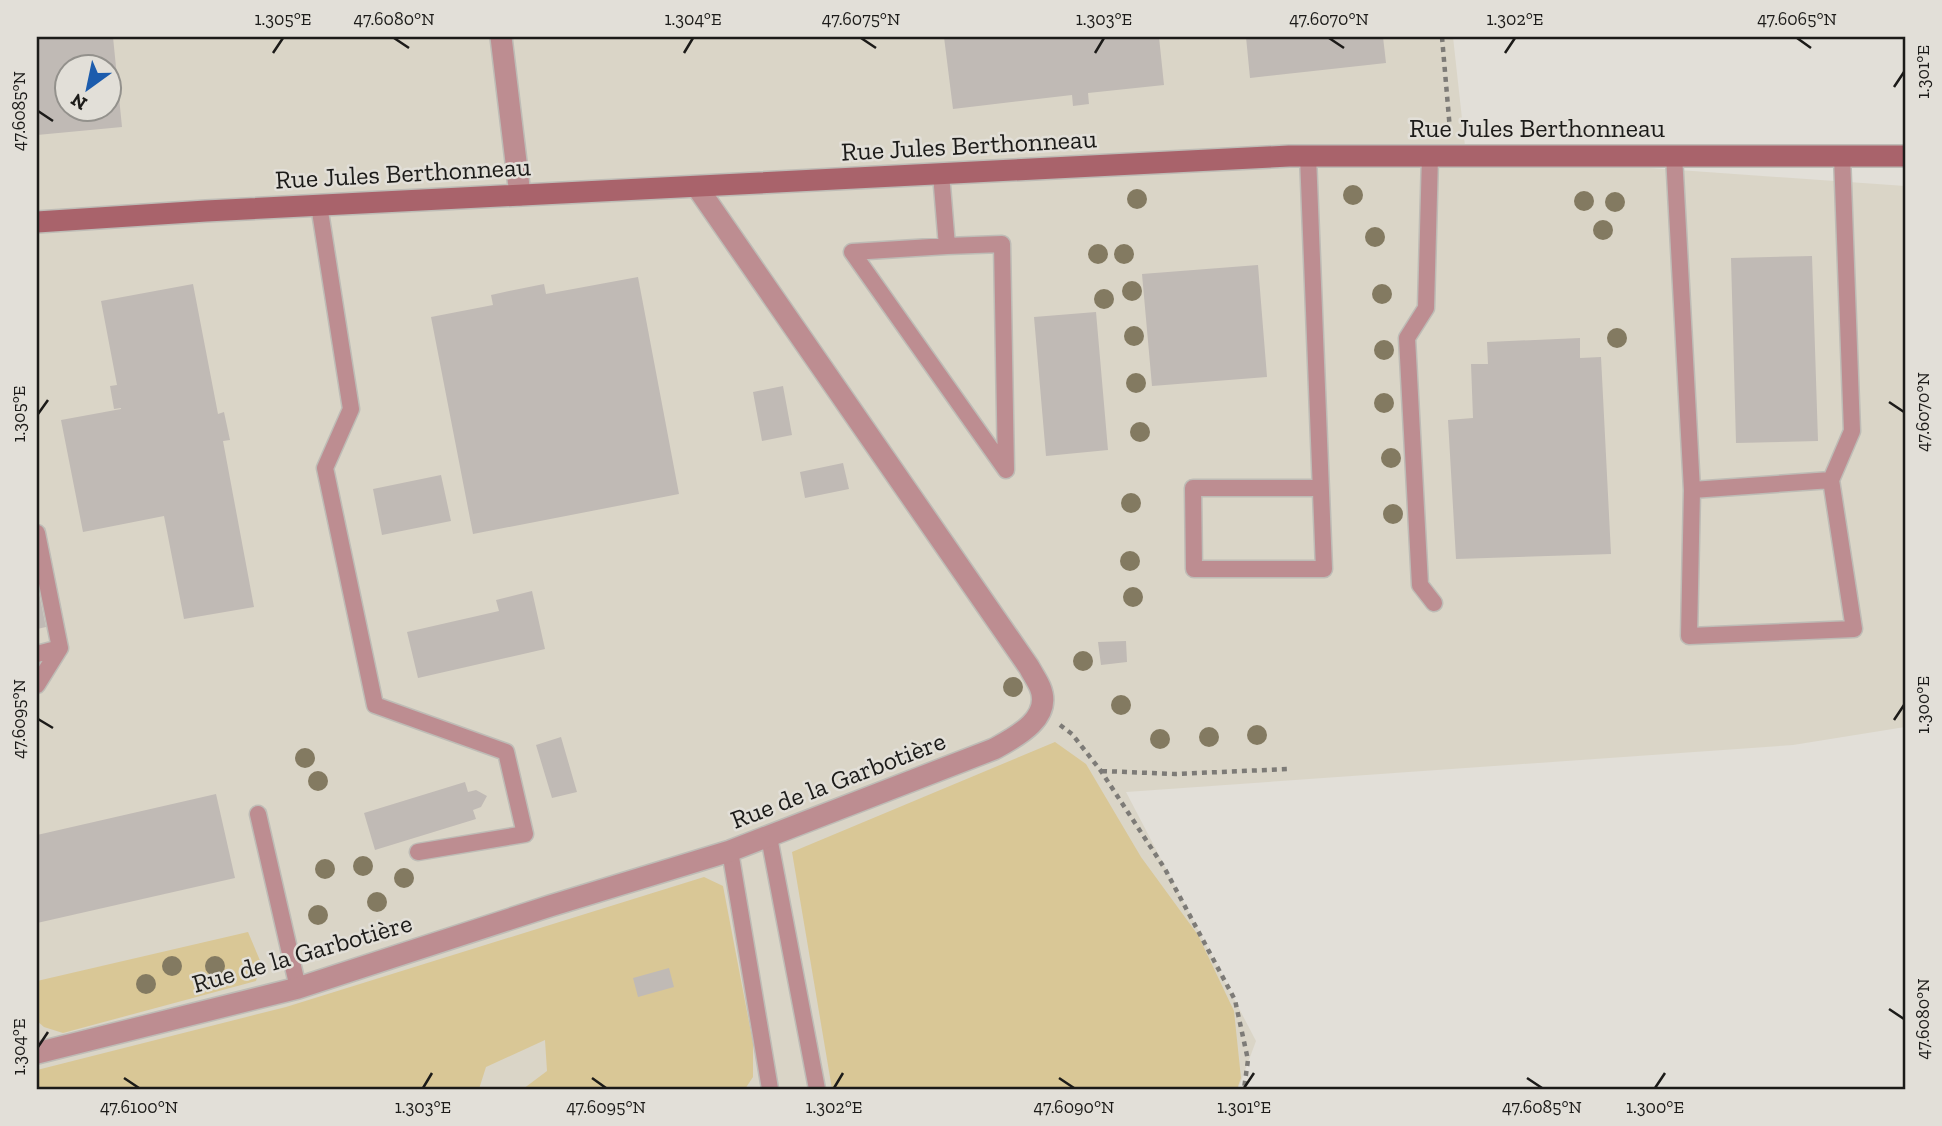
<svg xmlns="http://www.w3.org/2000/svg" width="1942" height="1126" font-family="'Zilla Slab',serif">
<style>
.built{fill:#dad5c7;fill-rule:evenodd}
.green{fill:#d9c796}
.building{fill:#c0bab5;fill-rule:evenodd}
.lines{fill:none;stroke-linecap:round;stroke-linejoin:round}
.lane-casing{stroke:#bebcb6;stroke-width:19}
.street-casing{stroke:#bebcb6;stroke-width:24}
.secondary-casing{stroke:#bebcb6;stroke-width:24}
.path{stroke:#7d7b77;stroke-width:4.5;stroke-dasharray:5 5;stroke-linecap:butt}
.lane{stroke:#bd8d91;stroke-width:16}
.street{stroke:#bd8d91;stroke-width:21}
.secondary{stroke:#a9636b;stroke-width:21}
.tree{fill:#837a61}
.ticks{fill:none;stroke:#1c1b19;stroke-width:2.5}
.labels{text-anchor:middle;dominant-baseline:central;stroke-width:5;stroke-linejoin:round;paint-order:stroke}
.street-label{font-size:26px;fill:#1c1b19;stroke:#e2dfd8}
.neatline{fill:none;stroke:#1c1b19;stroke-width:2.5}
.ticks-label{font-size:18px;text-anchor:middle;fill:#1c1b19}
</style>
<rect width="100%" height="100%" fill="#e2dfd8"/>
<path class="built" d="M37 37H1453L1466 155 1905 186V727L1793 745 1126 792 1256 1041 1238 1089H37ZM66 66H108V108H66Z"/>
<path class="green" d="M1055 742 1086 764 1141 857 1198 935 1234 1011 1241 1078 1237 1089H832L792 852Z
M704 877 723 886 753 1043V1077L745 1089H523L547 1071 545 1040 486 1067 479 1089H37V1070L286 1007Z
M248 932 261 963 256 981 63 1033 44 1027 37 1021V981Z"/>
<path class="building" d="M37 37H113L122 127 37 135ZM66 66H108V108H66Z
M944 37H1159L1164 85 1088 93 1089 104 1073 106 1072 95 953 109Z
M1246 37H1383L1386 63 1250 78Z
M1812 256 1818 441 1736 443 1731 258Z
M1258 265 1267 377 1152 386 1142 274Z
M638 277 679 494 473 534 431 317 493 305 491 295 509 291 544 284 546 294Z
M193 284 218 414 224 412 230 440 223 441 254 607 184 619 164 516 83 532 61 420 121 409V408L114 409 110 386 117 385 101 301Z
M1096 312 1108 450 1046 456 1034 317Z
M1580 338V358L1601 357 1611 554 1456 559 1448 420 1473 418 1471 364H1488L1487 342Z
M783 386 792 435 762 441 753 392Z
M843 463 849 489 805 498 800 472Z
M441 475 451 521 382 535 373 489Z
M37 583 46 627 37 629Z
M532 591 545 649 418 678 407 632 499 611 496 600Z
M1126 641 1127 662 1101 665 1098 642Z
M561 737 577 792 552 798 536 745Z
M465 782 468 792 476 790 487 796 481 807 473 810 476 819 375 850 364 813Z
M216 794 235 878 37 923V835Z
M669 968 674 987 638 997 633 978Z"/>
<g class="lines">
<g class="lane-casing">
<path id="lane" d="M1674 155 1692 490 1831 480 1852 431 1842 156
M1308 156 1324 569H1194L1193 488H1320
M1430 156 1426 308 1407 338 1420 585 1434 603
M941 174 947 246 1002 244 1006 470 852 252 947 246
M319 205 351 409 325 468 375 705 506 752 525 834 418 852
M1692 490 1689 636 1854 629 1831 480
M37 533 60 648 37 685
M37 654 60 648
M258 814 298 988
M769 837 817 1089
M730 851 770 1089"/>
</g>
<g class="street-casing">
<path id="street" d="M501 37 520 195
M37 1053 298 988 550 906 730 851 994 749C1016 737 1053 718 1040 687 1037 680 1032 673 1029 667L697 187"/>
</g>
<g class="secondary-casing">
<path id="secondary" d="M37 222 206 211 1289 156H1905"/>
</g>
<path class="path" d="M1442 37 1450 130
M1060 725 1072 734 1101 771 1165 869 1235 1000 1248 1060 1244 1089
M1102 771 1175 774 1288 769"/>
<use href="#lane" class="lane"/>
<use href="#street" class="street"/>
<use href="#secondary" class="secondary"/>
</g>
<g class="tree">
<circle cx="1353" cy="195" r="10"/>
<circle cx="1137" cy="199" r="10"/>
<circle cx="1584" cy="201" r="10"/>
<circle cx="1615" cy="202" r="10"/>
<circle cx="1603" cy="230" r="10"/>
<circle cx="1375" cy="237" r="10"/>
<circle cx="1098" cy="254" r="10"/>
<circle cx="1124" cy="254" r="10"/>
<circle cx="1132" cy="291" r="10"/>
<circle cx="1382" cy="294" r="10"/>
<circle cx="1104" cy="299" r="10"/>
<circle cx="1134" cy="336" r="10"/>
<circle cx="1617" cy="338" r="10"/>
<circle cx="1384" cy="350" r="10"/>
<circle cx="1136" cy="383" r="10"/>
<circle cx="1384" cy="403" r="10"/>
<circle cx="1140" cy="432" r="10"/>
<circle cx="1391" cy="458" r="10"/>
<circle cx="1131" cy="503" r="10"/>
<circle cx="1393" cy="514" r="10"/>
<circle cx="1130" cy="561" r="10"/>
<circle cx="1133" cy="597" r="10"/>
<circle cx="1083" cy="661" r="10"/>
<circle cx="1013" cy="687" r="10"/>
<circle cx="1121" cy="705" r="10"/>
<circle cx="1257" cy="735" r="10"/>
<circle cx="1209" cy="737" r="10"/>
<circle cx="1160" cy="739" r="10"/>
<circle cx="305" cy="758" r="10"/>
<circle cx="318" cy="781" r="10"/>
<circle cx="363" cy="866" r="10"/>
<circle cx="325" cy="869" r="10"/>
<circle cx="404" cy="878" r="10"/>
<circle cx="377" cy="902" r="10"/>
<circle cx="318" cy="915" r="10"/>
<circle cx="172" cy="966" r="10"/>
<circle cx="215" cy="966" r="10"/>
<circle cx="146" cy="984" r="10"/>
</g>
<path class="ticks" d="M394 38 409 48M861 38 876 48M1329 38 1344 48M1797 38 1811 48M273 53 283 38M684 53 693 38M1095 53 1104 38M1505 53 1515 38M1894 87 1904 72M38 111 53 121M1889 402 1904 412M38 414 48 400M38 719 53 728M1894 720 1904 705M1889 1009 1904 1019M38 1047 48 1032M124 1078 139 1088M592 1078 606 1088M1059 1078 1074 1088M1527 1078 1542 1088M423 1088 432 1073M834 1088 843 1073M1244 1088 1254 1073M1655 1088 1665 1073"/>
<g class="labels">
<g class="street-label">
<text x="1537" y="128">Rue Jules Berthonneau</text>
<text transform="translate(969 145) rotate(-3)">Rue Jules Berthonneau</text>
<text transform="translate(403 173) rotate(-3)">Rue Jules Berthonneau</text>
<text transform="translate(838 780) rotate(-21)">Rue de la Garbotière</text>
<text transform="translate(302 953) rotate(-16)">Rue de la Garbotière</text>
</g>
</g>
<rect width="1942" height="1126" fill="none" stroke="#e2dfd8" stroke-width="77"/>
<g transform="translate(88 88) rotate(213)"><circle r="33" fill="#e2dfd8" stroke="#93918c" stroke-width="2"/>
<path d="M0-5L12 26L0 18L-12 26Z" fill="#1c5cad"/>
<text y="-10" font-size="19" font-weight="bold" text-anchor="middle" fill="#1c1b19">N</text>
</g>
<rect x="38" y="38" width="1866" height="1050" class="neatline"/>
<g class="ticks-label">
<text x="283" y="25">1.305°E</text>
<text x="394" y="25">47.6080°N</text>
<text x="693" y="25">1.304°E</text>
<text x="861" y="25">47.6075°N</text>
<text x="1104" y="25">1.303°E</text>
<text x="1329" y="25">47.6070°N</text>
<text x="1515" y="25">1.302°E</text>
<text x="1797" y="25">47.6065°N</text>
<text transform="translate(1923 72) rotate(-90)" y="6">1.301°E</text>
<text transform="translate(19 111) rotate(-90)" y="6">47.6085°N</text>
<text transform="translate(1923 412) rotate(-90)" y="6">47.6070°N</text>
<text transform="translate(19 414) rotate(-90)" y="6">1.305°E</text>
<text transform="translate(1923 705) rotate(-90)" y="6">1.300°E</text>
<text transform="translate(19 719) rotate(-90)" y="6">47.6095°N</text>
<text transform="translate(1923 1019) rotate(-90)" y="6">47.6080°N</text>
<text transform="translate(19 1047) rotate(-90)" y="6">1.304°E</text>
<text x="139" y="1113">47.6100°N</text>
<text x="423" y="1113">1.303°E</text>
<text x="606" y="1113">47.6095°N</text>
<text x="834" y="1113">1.302°E</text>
<text x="1074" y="1113">47.6090°N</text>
<text x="1244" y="1113">1.301°E</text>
<text x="1542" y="1113">47.6085°N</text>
<text x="1655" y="1113">1.300°E</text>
</g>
</svg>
